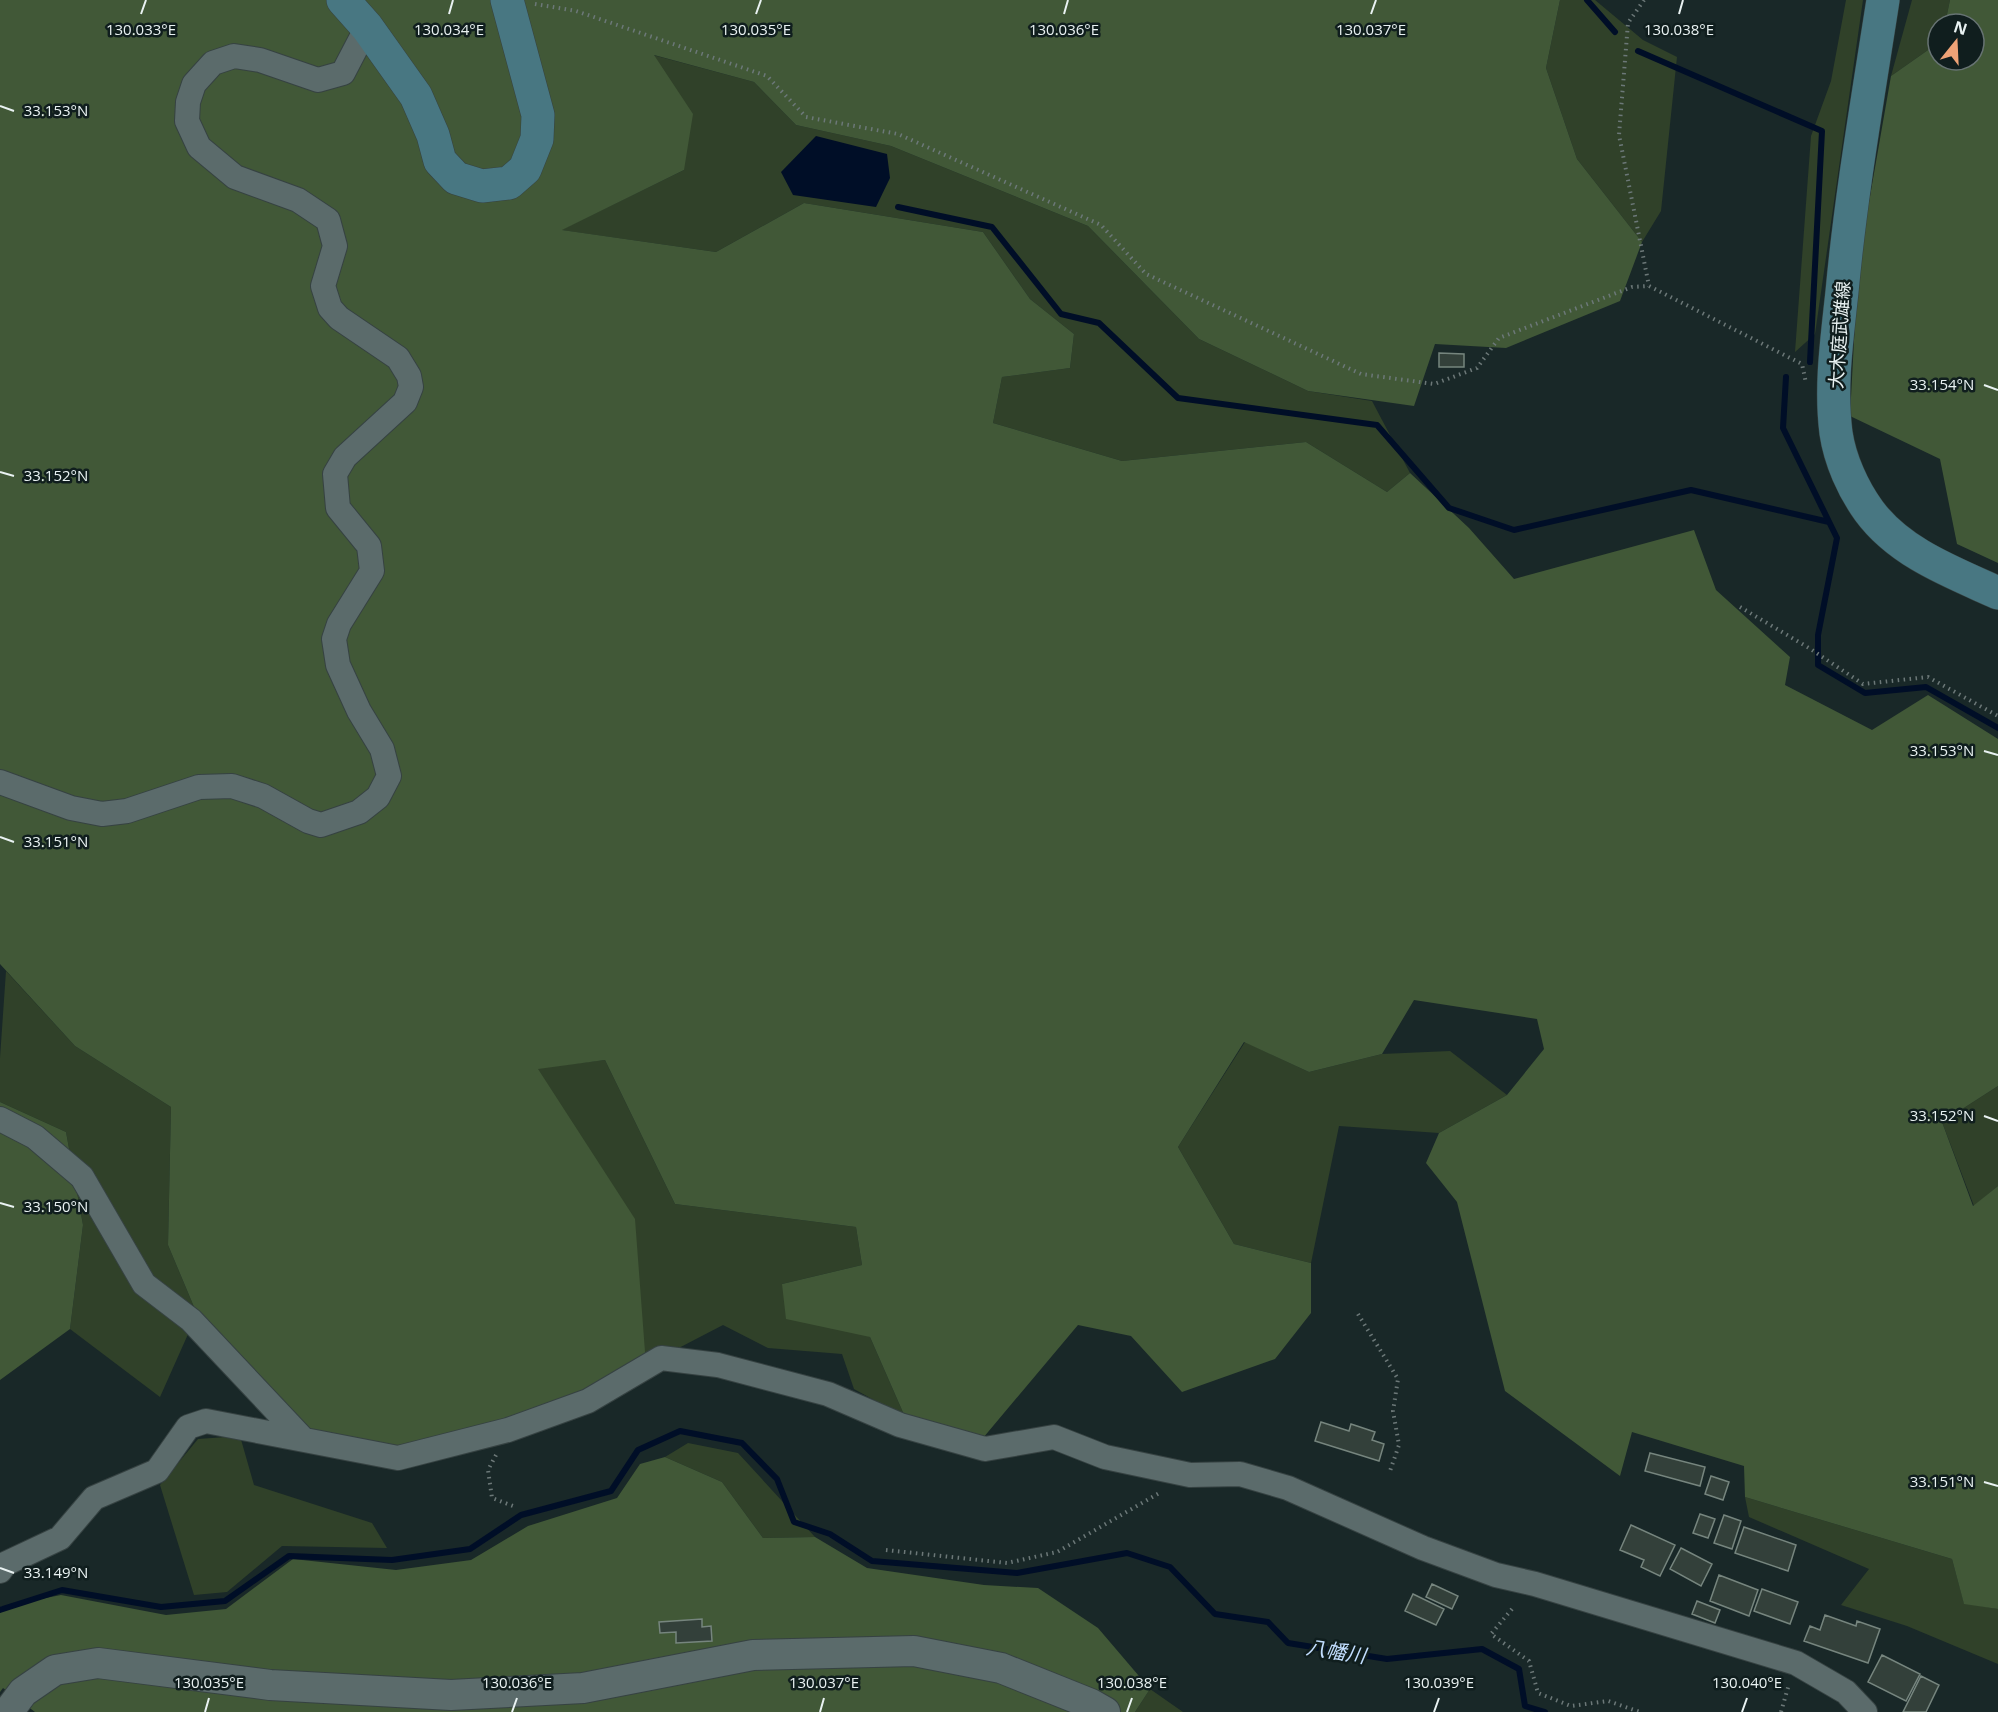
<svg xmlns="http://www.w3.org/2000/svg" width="1998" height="1712" font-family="'Open Sans','Noto Sans JP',sans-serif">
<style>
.green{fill:#304129}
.forest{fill:#415837}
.water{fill:#000e27}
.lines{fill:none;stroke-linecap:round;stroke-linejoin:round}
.stream{stroke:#000e27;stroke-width:6}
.building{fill:#33403a;stroke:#76857e;stroke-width:1.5}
.minor-casing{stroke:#364242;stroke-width:26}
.tertiary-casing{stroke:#364242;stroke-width:32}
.secondary-casing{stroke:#364242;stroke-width:34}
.path{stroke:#6c7878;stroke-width:4;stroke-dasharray:1.5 4.5;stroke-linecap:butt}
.minor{stroke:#5b6b6b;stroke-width:24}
.tertiary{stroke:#5b6b6b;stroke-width:30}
.secondary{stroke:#487782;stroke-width:33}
.ticks{fill:none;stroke:#e9f2f2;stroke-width:2}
.labels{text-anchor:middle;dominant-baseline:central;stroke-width:5;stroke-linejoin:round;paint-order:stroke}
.street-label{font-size:18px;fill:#e9f2f2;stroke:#101e1e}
.water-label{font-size:20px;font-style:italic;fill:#c2deff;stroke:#101e1e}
.ticks-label{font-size:15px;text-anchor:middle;fill:#e9f2f2;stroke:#101e1e;stroke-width:5;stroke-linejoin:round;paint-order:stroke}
</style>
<rect width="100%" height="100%" fill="#192828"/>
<path class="green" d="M1560 0H1595L1643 40 1677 57 1661 211 1642 242 1577 159 1546 68Z
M1846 0H1863L1815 334 1795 352 1811 136 1831 81Z
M1912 0H1950L1945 24H1938V43L1891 76Z
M653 55 754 82 796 125 891 146 1088 226 1199 339 1308 391 1372 401 1410 473 1387 492 1306 442 1122 461 993 423 1002 377 1070 368 1074 334 1030 299 983 232 804 203 716 252 561 230 684 170Z
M6 971 75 1046 171 1107 168 1245 197 1314 160 1397 70 1329 83 1225 66 1132 0 1102V1058Z
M1245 1042 1309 1072 1382 1054 1450 1051 1507 1095 1439 1133 1339 1126 1311 1263 1234 1244 1178 1147Z
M605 1060 675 1204 856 1227 862 1265 782 1284 870 1337 905 1417 854 1389 842 1354 768 1348 723 1325 646 1365 537 1068Z
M1998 1086V1186L1974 1206 1942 1122Z
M240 1436 254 1485 372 1523 387 1548 282 1546 227 1592 194 1595 160 1485 198 1439Z
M688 1443 738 1453 815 1537 763 1538 722 1482 665 1457Z
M1745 1497 1952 1559 1964 1603 1998 1609V1664L1907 1626 1841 1605 1869 1569 1749 1517Z
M1150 1689 1183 1712H1135Z"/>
<path class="forest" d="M0 0H1560L1546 68 1577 159 1642 242 1620 301 1506 348 1435 344 1414 406 1308 391 1199 339 1088 226 891 146 796 125 754 82 654 55 693 114 684 170 562 230 716 252 804 203 983 232 1030 299 1074 334 1070 368 1002 377 993 423 1122 461 1306 442 1387 492 1410 473 1469 528 1514 579 1694 530 1716 590 1790 657 1785 685 1872 730 1928 695 1998 739V1086L1942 1122 1973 1206 1998 1186V1609L1964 1604 1952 1559 1745 1497 1744 1466 1632 1432 1620 1476 1505 1391 1457 1202 1426 1163 1439 1133 1507 1095 1544 1049 1537 1019 1414 1000 1382 1054 1309 1072 1244 1042 1178 1147 1234 1244 1311 1263V1313L1275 1359 1182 1392 1131 1336 1078 1325 983 1438 905 1417 870 1337 786 1319 782 1284 862 1265 856 1227 675 1204 605 1060 538 1069 635 1219 646 1365 496 1427 397 1449 294 1425 197 1314 168 1245 171 1107 75 1046 0 964Z
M1950 0H1998V563L1957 544 1940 459 1850 416 1858 265 1891 76 1938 43V60H1974V24H1945Z
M0 1102 66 1132 83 1225 70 1329 0 1380Z
M665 1457 722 1482 763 1538 815 1537 867 1568 984 1585 1038 1588 1098 1628 1150 1689 1135 1712H35L3 1688 0 1692V1607L61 1595 166 1615 226 1609 293 1559 396 1570 471 1560 528 1526 617 1498 640 1464Z"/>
<path class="water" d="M816 136 887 154 890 178 876 207 793 195 781 172Z"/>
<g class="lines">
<path class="stream" d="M1587 0 1615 32
M1638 51 1822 131 1810 362
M898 207 992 227 1061 314 1099 323 1178 398 1377 425 1449 508 1514 530 1691 490 1829 522
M1786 377 1783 428 1837 538 1818 635V665L1865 693 1926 687 1998 728
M0 1610 62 1590 161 1607 225 1601 289 1556 392 1560 470 1549 521 1515 611 1491 638 1450 680 1431 742 1443 777 1479 794 1522 830 1534 872 1561 1017 1573 1127 1553 1170 1567 1215 1614 1268 1622 1288 1643 1387 1659 1482 1649 1519 1669 1525 1706 1545 1712"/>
</g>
<path class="building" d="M1439 353 1464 354V367H1439Z
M1321 1422 1349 1431 1351 1424 1375 1432 1372 1440 1384 1444 1379 1461 1315 1441Z
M1650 1453 1705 1467 1700 1486 1645 1471Z
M1711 1476 1729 1482 1723 1500 1705 1494Z
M1700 1514 1715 1519 1708 1538 1693 1533Z
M1724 1515 1741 1521 1732 1549 1714 1543Z
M1631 1525 1675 1545 1660 1576 1641 1567 1644 1560 1620 1550Z
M1744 1527 1796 1545 1788 1571 1735 1553Z
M1681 1548 1712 1564 1701 1586 1670 1569Z
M1719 1575 1758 1590 1749 1616 1710 1601Z
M1432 1584 1458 1596 1452 1609 1426 1597Z
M1762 1589 1798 1602 1790 1624 1754 1611Z
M1413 1594 1444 1609 1436 1625 1405 1611Z
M1697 1601 1720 1610 1715 1623 1692 1614Z
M1825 1615 1856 1626 1857 1621 1880 1629 1868 1663 1804 1641 1810 1626 1820 1630Z
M702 1619V1627L711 1626 712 1641 676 1643V1632L660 1633 659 1622Z
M1882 1655 1920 1674 1906 1701 1868 1682Z
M1921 1676 1939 1685 1926 1712H1903Z"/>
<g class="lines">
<g class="minor-casing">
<path id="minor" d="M0 782 71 808 102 814 127 811 199 787 232 786 263 796 308 821 321 825 359 812 378 797 389 776 382 749 359 711 338 665 334 639 339 624 372 571 369 546 338 508 335 474 345 457 405 402 411 387 409 376 398 358 339 318 330 308 323 286 335 246 328 220 298 200 235 177 199 147 187 121 188 102 194 84 213 63 234 56 260 60 318 80 343 73 367 27
M0 1119 35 1137 82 1177 144 1284 191 1320 303 1439
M0 1571 5 1564 60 1538 94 1498 157 1471 188 1427 206 1421 398 1458 508 1430 588 1401 661 1358 718 1365 828 1394 900 1425 985 1449 1054 1437 1105 1457 1190 1475 1240 1474 1288 1488 1423 1548 1496 1575 1535 1584 1796 1663 1846 1692 1865 1712"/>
</g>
<g class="tertiary-casing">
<path id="tertiary" d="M8 1712 23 1692 55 1670 98 1663 270 1685 451 1695 583 1688 753 1655 914 1651 1001 1668 1091 1704 1105 1712"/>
</g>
<g class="secondary-casing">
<path id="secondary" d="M343 0 367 27 416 96 433 135 440 161 456 178 482 186 509 183 525 169 537 139 538 115 507 0
M1883 0C1868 97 1851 194 1842 292 1837 339 1830 386 1836 433 1840 460 1853 489 1869 511 1900 553 1952 572 1998 593"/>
</g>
<path class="path" d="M1644 0 1628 23 1619 135 1649 286
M535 4 576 11 767 76 806 117 898 134 1101 225 1146 274 1361 374 1434 384 1477 368 1499 338 1632 287 1649 286 1802 364 1806 383
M1740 607 1809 648 1863 684 1928 677 1998 716
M1358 1314 1398 1379 1393 1411 1399 1445 1390 1471
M496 1455 488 1470 492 1498 513 1506
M886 1550 1007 1563 1057 1552 1161 1492
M1512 1609 1491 1634 1529 1661 1538 1693 1571 1706 1608 1701 1640 1712
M1781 1712 1789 1684"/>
<use href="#minor" class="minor"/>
<use href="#tertiary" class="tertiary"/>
<use href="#secondary" class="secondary"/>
</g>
<path class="ticks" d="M141 14 146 0M449 14 453 0M756 14 761 0M1064 14 1068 0M1371 14 1376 0M1679 14 1683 0M0 106 14 111M1984 385 1998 390M0 472 14 476M1984 751 1998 755M0 837 14 842M1984 1116 1998 1121M0 1203 14 1207M1984 1482 1998 1486M0 1568 14 1573M205 1712 209 1698M512 1712 517 1698M820 1712 824 1698M1127 1712 1132 1698M1434 1712 1439 1698M1742 1712 1747 1698"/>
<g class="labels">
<g class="street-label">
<text transform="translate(1839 335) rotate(-86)">大木庭武雄線</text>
</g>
<g class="water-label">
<text transform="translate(1336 1651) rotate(9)">八幡川</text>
</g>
</g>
<g class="ticks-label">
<text x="141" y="35">130.033°E</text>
<text x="449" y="35">130.034°E</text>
<text x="756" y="35">130.035°E</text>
<text x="1064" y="35">130.036°E</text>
<text x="1371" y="35">130.037°E</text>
<text x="1679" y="35">130.038°E</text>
<text x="56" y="116">33.153°N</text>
<text x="1942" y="390">33.154°N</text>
<text x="56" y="481">33.152°N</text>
<text x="1942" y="756">33.153°N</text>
<text x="56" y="847">33.151°N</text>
<text x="1942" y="1121">33.152°N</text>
<text x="56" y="1212">33.150°N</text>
<text x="1942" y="1487">33.151°N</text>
<text x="56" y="1578">33.149°N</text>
<text x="209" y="1688">130.035°E</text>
<text x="517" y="1688">130.036°E</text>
<text x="824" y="1688">130.037°E</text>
<text x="1132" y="1688">130.038°E</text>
<text x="1439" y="1688">130.039°E</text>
<text x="1747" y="1688">130.040°E</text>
</g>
<g transform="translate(1956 42) rotate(18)"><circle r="28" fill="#101e1e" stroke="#677373" stroke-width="1.5"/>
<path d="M0-4.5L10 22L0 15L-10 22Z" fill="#efa377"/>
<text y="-9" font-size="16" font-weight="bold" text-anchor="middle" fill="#e9f2f2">N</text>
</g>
</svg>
